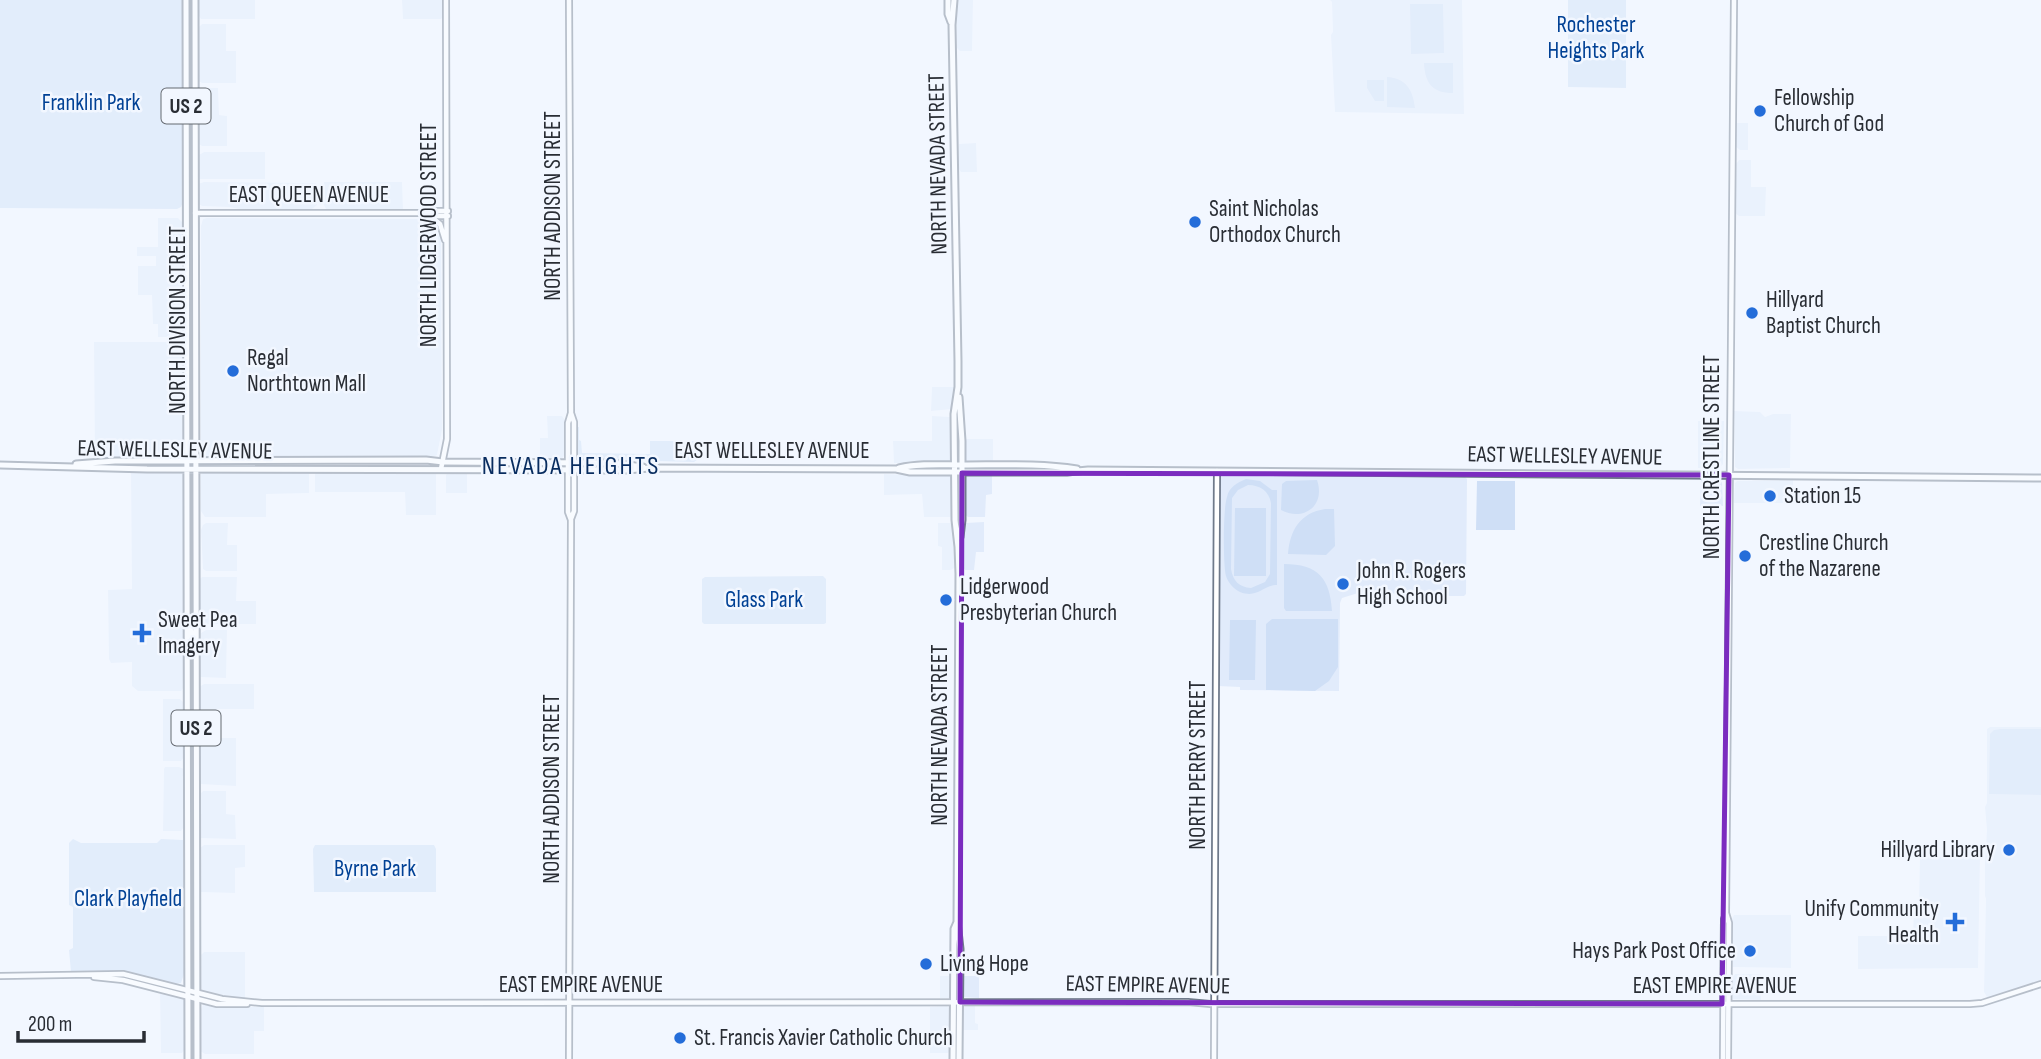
<svg xmlns="http://www.w3.org/2000/svg" width="2041" height="1059" font-family="'Sofia Sans Condensed',sans-serif">
<style>
.built{fill:#e1ebfb}
.green{fill:#cfdff6;fill-rule:evenodd}
.lines{fill:none;stroke-linecap:round;stroke-linejoin:round}
.tertiary-casing{stroke:#6f7a8b;stroke-width:8}
.secondary-casing{stroke:#6f7a8b;stroke-width:8}
.primary-casing{stroke:#6f7a8b;stroke-width:9}
.tertiary{stroke:#fff;stroke-width:4.5}
.secondary{stroke:#fff;stroke-width:4.5}
.primary{stroke:#fff;stroke-width:5}
.marked{fill:none;stroke:#7b2cbf;stroke-width:5;stroke-linejoin:round}
.poi-dot{fill:#246dd9;stroke:#f2f7ff;stroke-width:2.5}
.labels{text-anchor:middle;dominant-baseline:central;stroke-width:5;stroke-linejoin:round;paint-order:stroke}
.shield{fill:#f2f7ff;stroke:#656a71;stroke-width:2}
.shield-label{font-size:21px;font-weight:bold;fill:#292d34}
.park-label{font-size:23px;fill:#014195;stroke:#f2f7ff}
.poi-label{font-size:23px;fill:#292d34;stroke:#f2f7ff;text-anchor:start}
.street-label{font-size:23px;fill:#292d34;stroke:#f2f7ff}
.quarter-label{font-size:26px;letter-spacing:2px;fill:#082c5f;stroke:#f2f7ff}
</style>
<rect width="100%" height="100%" fill="#f2f7ff"/>
<path class="built" d="M198 0H255V19H201L199 16Z
M402 0H443V17L441 19H403Z
M956 0H973L972 51H960L957 48Z
M1330 0H1462L1464 114 1335 112 1331 35 1333 32 1332 2Z
M202 24H226V51H236V83H202L199 81 198 28Z
M201 88H218L219 115 227 116V146H202L199 144 198 92Z
M1736 123H1748V150H1740L1736 147Z
M976 143 977 172H961L959 169V144Z
M204 152H265V179H199V155Z
M1739 160H1751V187H1766L1765 216H1739L1735 213 1736 164Z
M204 182 316 183 317 205 312 209H239L229 207 202 206 199 204 198 184Z
M324 182H402L403 210 326 209 322 201Z
M158 218H178L183 223V333L179 337H158V324H153L152 295H138V266H156V256H137V247H158Z
M207 218 425 219 437 223 441 235 442 430 437 455 435 456H204L199 453 201 439V226L203 219Z
M94 342H178L182 344 183 453 181 457 95 459Z
M932 387H954L952 409 931 411Z
M1734 411 1760 412 1765 417 1773 414H1791L1790 468 1738 469 1735 467Z
M547 416H562L565 420V454L561 460H540V438H548Z
M932 416 950 417 952 419V461L949 463H894L893 441H932Z
M1698 421H1724L1723 464 1720 468H1698Z
M964 439H993V463L965 462Z
M131 471 180 472 183 475V688L181 691H138L132 686V662L111 663 109 659 108 590 132 589Z
M206 471H306L309 474V493L266 494V517H205L201 511V474Z
M317 472H436V515H406L405 492H315V474Z
M467 472V493H446V475L448 473Z
M884 474 951 476 953 479V514L950 517H924L922 494 884 495Z
M968 475H992V494L986 495 985 517H968L963 513 964 477Z
M1220 475 1465 477 1467 479 1466 594 1464 596H1428L1423 594 1358 593 1342 598 1340 603 1339 691 1240 690V687L1218 686Z
M1701 480 1719 481 1722 482 1723 506H1700Z
M1793 480V503H1734L1735 483 1737 481Z
M984 522V552H976L974 570H965L962 567 963 525 966 523Z
M206 523H228L227 545H237V571H206L203 569 201 530 203 525Z
M938 523H950L953 525 954 568 951 570H942V547L938 546Z
M202 577H237L236 601H256V624H200L199 580Z
M206 630H227L226 678 200 677 201 633Z
M204 684H254V709H217V732H202L199 728V687Z
M163 699H180L184 703V757L181 761H163Z
M1990 727H2041V980L1991 998 1987 997 1984 992 1986 899 1985 896V863L1987 830 1985 807 1987 803V729Z
M203 738H236V786L200 784 199 742Z
M165 767H179L184 769V827L181 831H163L164 769Z
M203 791H226V814L235 815 236 839 200 838 199 795Z
M204 845H245V867L235 868V893L201 892 199 849Z
M1920 857H1980L1978 968 1858 969V936H1913L1914 905 1919 904Z
M1734 915H1791V968L1733 967 1732 919Z
M204 952H245V998L218 994 202 990 200 986V956Z
M1735 974H1761V1000L1733 999 1732 978Z
M940 976H951L950 998H940Z
M962 976H979V998L963 997Z
M160 992 181 996 184 1000V1050L182 1053H161Z
M208 1004 233 1007H264V1031H254V1054H205L200 1051 201 1009 203 1005Z
M947 1006 951 1010V1049L948 1053H930V1007Z
M966 1006H975V1023L978 1024V1030H962V1009Z"/>
<path class="green" d="M0 0H183V202L181 207 177 209 0 208Z
M1568 0H1626V88L1568 87Z
M1410 4H1443L1444 53 1411 54Z
M1424 63H1453V93C1432 93 1425 83 1424 63Z
M1387 77C1406 78 1413 90 1415 108L1387 107Z
M1367 80H1384V101H1375L1367 88Z
M577 427H579V440L581 441 582 453 650 454V441H696L697 460 694 462 582 459 578 455Z
M1246 479 1260 481 1272 490H1277V585C1263 585 1258 599 1240 592 1234 589 1228 583 1226 576 1223 565 1223 508 1227 497 1229 487 1237 483 1246 479ZM1248 485C1260 485 1269 491 1271 503L1270 574 1265 582 1251 588C1239 587 1233 581 1231 569L1232 498 1238 490Z
M1317 480C1326 506 1303 522 1281 510L1282 484 1286 481Z
M1477 481H1515V530H1476Z
M1235 508H1266V576H1234Z
M1325 509H1334L1335 546 1326 555 1288 554C1290 530 1300 513 1325 509Z
M1284 564C1318 564 1330 578 1332 611H1286L1284 608Z
M823 576 826 579V623L824 624H704L702 622V579L705 577Z
M1272 619H1338V667L1329 681 1315 691 1266 690V624Z
M1230 620H1256L1255 680H1229Z
M2000 729H2041V795L1989 794 1990 734 1994 730Z
M73 839 81 843H157L161 839 183 840 184 974 181 983 175 984 132 973 71 972 69 950 73 948V907L69 905V843Z
M315 845H434L436 849V892H314L313 849Z"/>
<g class="lines">
<g class="tertiary-casing">
<path id="tertiary" d="M569 0 571 413 574 422V511L571 519
M195 213H423L429 216H448
M424 213 429 211H448
M430 216 440 224 445 240
M441 469 447 439 446 0
M0 976 123 974 222 999 262 1003 1188 1002 1210 1004H1970L1982 1003 2041 984
M94 977 123 980 217 1004H247
M569 1059 571 520 568 512V423L571 413
M1214 1059 1217 471"/>
</g>
<g class="secondary-casing">
<path id="secondary" d="M1723 1059 1724 919 1726 914
M1728 1059 1729 923 1726 913 1734 0"/>
</g>
<g class="primary-casing">
<path id="primary" d="M186 0 188 1059
M195 0 197 1059
M948 0V14L951 22
M959 397 962 441V520L960 537
M76 464 115 461 426 460 443 462 613 463 643 467
M0 465 147 469 627 470 649 468 896 469 910 472H1067L1088 470 2041 478
M899 468C920 463 942 465 963 465 1001 465 1040 463 1077 469
M187 628 191 630 194 649
M957 922 960 949 959 1059
M953 1059 954 929 957 922 959 574 958 547 955 520 954 414 958 387V361L952 25 954 0"/>
</g>
<use href="#tertiary" class="tertiary"/>
<use href="#secondary" class="secondary"/>
<use href="#primary" class="primary"/>
</g>
<path d="M0 0H2041V1059H0ZM962 473 1729 475 1722 1004 960 1002Z" fill="#f2f7ff" fill-opacity=".55" fill-rule="evenodd"/>
<path class="marked" d="M962 473 1729 475 1722 1004 960 1002Z"/>
<g class="poi-dot">
<circle cx="1760" cy="111" r="7"/>
<circle cx="1195" cy="222" r="7"/>
<circle cx="1752" cy="313" r="7"/>
<circle cx="233" cy="371" r="7"/>
<circle cx="1770" cy="496" r="7"/>
<circle cx="1745" cy="556" r="7"/>
<circle cx="1343" cy="584" r="7"/>
<circle cx="946" cy="600" r="7"/>
<path d="M138.5 622.5h7v7h7v7h-7v7h-7v-7h-7v-7h7z"/>
<circle cx="2009" cy="850" r="7"/>
<path d="M1951.5 911.5h7v7h7v7h-7v7h-7v-7h-7v-7h7z"/>
<circle cx="1750" cy="951" r="7"/>
<circle cx="926" cy="964" r="7"/>
<circle cx="680" cy="1038" r="7"/>
</g>
<g class="labels">
<g class="shield">
<rect x="161.5" y="88.5" width="49" height="35" rx="5"/>
<rect x="171.5" y="710.5" width="49" height="35" rx="5"/>
</g>
<g class="shield-label">
<text x="186" y="106">US 2</text>
<text x="196" y="728">US 2</text>
</g>
<g class="park-label">
<text x="1596" y="25">Rochester<tspan x="1596" dy="26">Heights Park</tspan></text>
<text x="91" y="103">Franklin Park</text>
<text x="764" y="600">Glass Park</text>
<text x="375" y="869">Byrne Park</text>
<text x="128" y="899">Clark Playfield</text>
</g>
<g class="poi-label">
<text x="1774" y="98">Fellowship<tspan x="1774" dy="26">Church of God</tspan></text>
<text x="1209" y="209">Saint Nicholas<tspan x="1209" dy="26">Orthodox Church</tspan></text>
<text x="1766" y="300">Hillyard<tspan x="1766" dy="26">Baptist Church</tspan></text>
<text x="247" y="358">Regal<tspan x="247" dy="26">Northtown Mall</tspan></text>
<text x="1784" y="496">Station 15</text>
<text x="1759" y="543">Crestline Church<tspan x="1759" dy="26">of the Nazarene</tspan></text>
<text x="1357" y="571">John R. Rogers<tspan x="1357" dy="26">High School</tspan></text>
<text x="960" y="587">Lidgerwood<tspan x="960" dy="26">Presbyterian Church</tspan></text>
<text x="158" y="620">Sweet Pea<tspan x="158" dy="26">Imagery</tspan></text>
<text x="1995" y="850" text-anchor="end">Hillyard Library</text>
<text x="1939" y="909" text-anchor="end">Unify Community<tspan x="1939" dy="26">Health</tspan></text>
<text x="1736" y="951" text-anchor="end">Hays Park Post Office</text>
<text x="940" y="964">Living Hope</text>
<text x="694" y="1038">St. Francis Xavier Catholic Church</text>
</g>
<g class="street-label">
<text transform="translate(938 164) rotate(-91)">NORTH NEVADA STREET</text>
<text x="309" y="195">EAST QUEEN AVENUE</text>
<text transform="translate(553 206) rotate(-90)">NORTH ADDISON STREET</text>
<text transform="translate(429 235) rotate(-90)">NORTH LIDGERWOOD STREET</text>
<text transform="translate(178 320) rotate(-90)">NORTH DIVISION STREET</text>
<text transform="translate(175 450) rotate(1)">EAST WELLESLEY AVENUE</text>
<text x="772" y="451">EAST WELLESLEY AVENUE</text>
<text transform="translate(1565 456) rotate(1)">EAST WELLESLEY AVENUE</text>
<text transform="translate(1712 457) rotate(-90)">NORTH CRESTLINE STREET</text>
<text transform="translate(940 735) rotate(-90)">NORTH NEVADA STREET</text>
<text transform="translate(1198 765) rotate(-90)">NORTH PERRY STREET</text>
<text transform="translate(552 789) rotate(-90)">NORTH ADDISON STREET</text>
<text x="581" y="985">EAST EMPIRE AVENUE</text>
<text transform="translate(1148 985) rotate(1)">EAST EMPIRE AVENUE</text>
<text x="1715" y="986">EAST EMPIRE AVENUE</text>
</g>
<g class="quarter-label">
<text x="571" y="466">NEVADA HEIGHTS</text>
</g>
</g>
<path d="M18 1031v10h126v-10" fill="none" stroke="#292d34" stroke-width="3.5"/>
<text x="28" y="1031" font-size="21" fill="#292d34" stroke="#f2f7ff" stroke-width="5" paint-order="stroke">200 m</text>
</svg>
